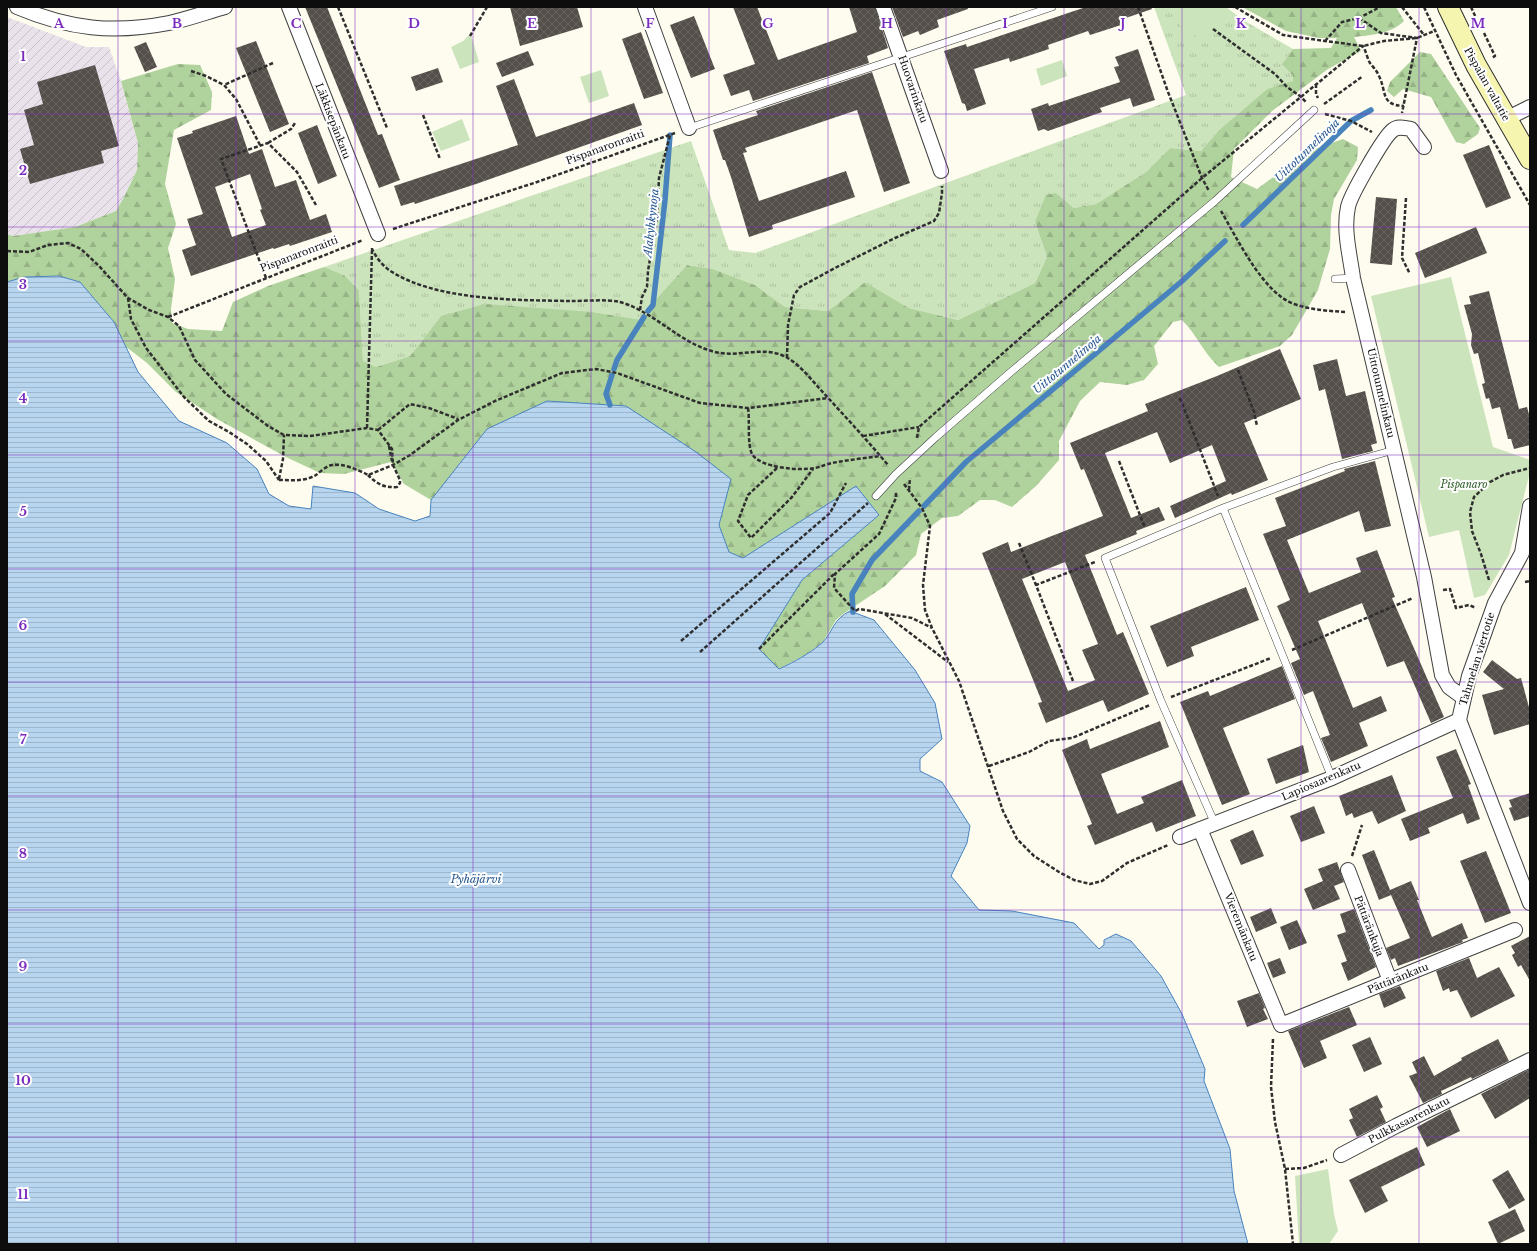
<svg xmlns="http://www.w3.org/2000/svg" width="1537" height="1251" font-family="'Libre Baskerville',serif">
<style>
.industrial{fill:url(#industrial-furrows)}
.grass{fill:url(#grass-tufts)}
.forest{fill:url(#forest-firs)}
.park{fill:#cce4bc}
.water{fill:url(#water-rules);stroke:#4883bd}
.lines{fill:none;stroke-linecap:round;stroke-linejoin:round}
.stream{stroke:#4883bd;stroke-width:5.5}
.building{fill:url(#building-cross-hatch);fill-rule:evenodd}
.lane-casing{stroke:#404040;stroke-width:8}
.street-casing{stroke:#404040;stroke-width:16}
.secondary-casing{stroke:#2f2f2f;stroke-width:22}
.path{stroke:#2f2f2f;stroke-width:2.5;stroke-dasharray:4 2;stroke-linecap:butt}
.lane{stroke:#fff;stroke-width:7}
.street{stroke:#fff;stroke-width:14}
.secondary{stroke:#f6f5b0;stroke-width:20}
.grid{fill:none;stroke:#7b2cbf;stroke-width:1;stroke-opacity:0.55}
.labels{text-anchor:middle;dominant-baseline:central;stroke-width:4;stroke-linejoin:round;paint-order:stroke}
.street-label{font-size:10px;fill:#0d0d0d;stroke:#fff}
.park-label{font-size:10px;font-style:italic;fill:#2b5d24;stroke:#fff}
.water-label{font-size:11px;font-style:italic;fill:#245690;stroke:#fff}
.grid-label{font-size:13px;text-anchor:middle;font-weight:bold;fill:#7b2cbf;stroke:#fff;stroke-width:4;stroke-linejoin:round;paint-order:stroke}
</style>
<defs>
<pattern id="industrial-furrows" width="10" height="10" patternUnits="userSpaceOnUse"><rect width="10" height="10" fill="#eae2ea"/><path d="M-1 1l2-2M0 10L10 0M9 11l2-2" fill="none" stroke="#c8c1c8"/></pattern>
<pattern id="grass-tufts" width="24" height="20" patternUnits="userSpaceOnUse"><rect width="24" height="20" fill="#cce4bc"/><path d="M3 7l-1-3M5 7V3M7 7l1-3M15 17l-1-3M17 17v-4M19 17l1-3" fill="none" stroke="#aec2a0"/></pattern>
<pattern id="forest-firs" width="22" height="20" patternUnits="userSpaceOnUse"><rect width="22" height="20" fill="#b0d29d"/><path d="M5 1l3.5 6h-7zM16 11l3.5 6h-7z" fill="#96b386"/></pattern>
<pattern id="water-rules" width="6" height="5" patternUnits="userSpaceOnUse"><rect width="6" height="5" fill="#b8d5ef"/><path d="M0 2.5h6" fill="none" stroke="#9db6cc"/></pattern>
<pattern id="building-cross-hatch" width="8" height="8" patternUnits="userSpaceOnUse"><rect width="8" height="8" fill="#544f4a"/><path d="M0 0l8 8M0 8l8-8" fill="none" stroke="#686460"/></pattern>
</defs>
<rect width="100%" height="100%" fill="#fdfcee"/>
<path class="industrial" d="M7 17 86 47H109L121 81 138 143 137 170 124 197 116 211 75 227 13 236 7 234Z"/>
<path class="grass" d="M1154 7H1226L1243 20 1293 49 1282 64 1293 76V82L1267 89 1219 130 1201 151 1170 148 1146 172 1096 204 1074 208 1056 193 1035 222 1047 257 1035 283 958 320 909 308 865 282 828 311 785 307 755 285 713 269 687 265 658 297 642 320 593 312 441 316 410 356 376 367 363 362 359 290 344 275 324 267 691 141 729 250 755 253 1186 95Z"/>
<path class="forest" d="M1242 7H1396L1404 21C1391 34 1371 35 1354 37L1361 51 1328 69 1272 111 1234 149 1231 177 1257 189 1309 151 1343 139 1358 147 1357 160 1334 199 1331 215 1330 249 1318 290 1292 335 1280 346 1219 367C1204 354 1197 335 1182 320L1173 322 1154 346 1158 364 1144 380 1127 385 1100 382 1080 401 1059 441V460L1036 486 1012 507 995 500H980L958 516 942 518 921 534 916 555 885 586 843 614 836 620 823 642 807 654 779 669 759 649 802 580 879 515 856 486 743 558 729 553 719 525 731 479 626 406 547 401 487 429 431 500 404 484 391 462 344 474 320 473 286 457 217 419 176 392 147 363 125 346 114 322 80 282 59 276 24 277 7 282V234L13 236 75 227 116 211 124 197 137 170 138 143 121 81 178 64 200 65 212 92 211 110 174 130 165 184 176 224 168 248 175 279 171 309 172 323 188 329 222 331 233 302 268 286 324 267 344 275 359 290 363 361 376 367 410 356 441 316 485 304 593 312 642 320 658 297 687 265 713 269 755 285 785 307 828 311 865 282 909 308 958 320 1035 283 1047 257 1035 222 1046 195 1056 193 1074 208 1096 204 1146 172 1170 148 1201 151 1219 130 1267 89 1293 81V76L1282 64 1293 49 1331 48 1337 38H1319L1286 31Z
M1420 52 1431 54 1480 128 1478 134 1464 144 1456 142 1431 97 1403 89 1394 97 1387 91 1390 82Z"/>
<path class="park" d="M1167 7H1222L1229 13 1213 29 1189 38Z
M469 35 472 38 479 62 460 69 451 47 463 41Z
M1062 60 1067 76 1041 86 1036 69Z
M601 70 609 96 589 103 580 77Z
M462 119 470 140 441 151 432 132Z
M1451 277 1493 447 1530 460V472L1509 555 1485 595 1474 598 1459 530 1429 537 1371 296Z
M1328 1169 1334 1214 1338 1231 1329 1244H1299L1295 1176Z"/>
<path class="water" d="M59 276 80 282 114 322 138 372 179 421 227 443 257 469 269 494 289 506 311 509 313 486 355 493 379 509 415 521 430 516 431 500 487 429 547 401 626 406 696 452 731 479 719 525 729 552 743 558 856 486 879 515 802 580 759 649 779 669C794 662 809 654 822 643 833 632 833 619 850 611L874 620 915 670 935 703 942 739 920 759V771L942 782 970 826 967 843 951 876 979 910 1012 911 1074 923 1099 949 1104 945V940L1116 934 1131 941 1161 976 1182 1014 1205 1069 1204 1081 1230 1149 1234 1191 1248 1244H7V282L24 277Z"/>
<g class="lines">
<path class="stream" d="M1243 225 1351 121 1371 110
M648 311 653 305 665 200 670 135
M614 369 617 360 644 317
M610 405 606 394 612 375
M924 506 966 462 1181 282 1225 241
M853 612 852 594 872 560 919 511"/>
</g>
<path class="building" d="M305 7H327L378 135 382 134 400 180 379 188Z
M510 7H577L583 27 520 46Z
M733 7H757L778 60 857 32 849 7H875L888 48 867 56 869 63 753 101 749 90 731 96 723 75 755 64Z
M892 7H968V9L937 20 939 27 920 35 918 31 903 37Z
M1086 7H1151L1152 9 1120 20 1121 25 1090 35 1088 31 1048 45 1049 49 1010 62 1009 58 974 69 986 104 967 111 965 104 962 103 944 51 966 44 967 47Z
M694 16 715 69 691 78 670 25Z
M641 32 663 93 644 99 622 39Z
M256 41 289 124 270 132 236 48Z
M146 42 157 67 145 72 134 47Z
M1138 49 1155 100 1133 107 1130 98 1100 108 1102 112 1048 131 1044 129 1038 131 1031 109 1048 103 1049 106 1120 82 1114 67 1119 66 1115 57Z
M528 51 534 65 502 77 496 63Z
M95 65 119 146 101 151 104 163 30 184 20 149 34 145 24 110 43 104 37 82Z
M438 68 443 82 416 91 411 77Z
M872 72 910 183 884 192 857 110 745 148 747 152 743 153 759 201 846 171 855 197 772 225 773 229 749 237 731 177 725 160H723L713 130 758 115 756 111Z
M514 79 536 137 634 103 642 125 476 184 415 204 414 202 401 206 394 186 518 145 496 86Z
M236 116 249 154 262 149 275 187 296 180 310 220 326 214 332 232 290 246 289 244 274 249 273 248 191 276 182 250 196 245 187 219 203 214 177 138 193 133 192 131ZM250 174 262 209 260 210 266 225 232 237 215 187Z
M317 125 337 176 318 184 298 133Z
M1489 145 1511 198 1486 208 1463 155Z
M1376 197 1397 199 1392 265 1370 263Z
M1476 227 1487 253 1425 278 1415 253Z
M1489 291 1519 409 1527 407 1530 418V445L1514 449 1511 439H1508L1500 407 1492 409 1489 398 1486 399 1482 384 1485 383 1478 353 1474 354 1471 345 1472 334 1464 305 1471 304 1469 296Z
M1280 349 1301 399 1244 423 1268 480 1232 495 1231 493 1175 518 1170 506 1226 481 1212 445 1170 463 1157 432 1105 453 1131 518 1159 507 1165 520 1136 531 1137 534 1085 555 1117 635 1123 632 1149 694 1108 712 1103 700 1046 723 1038 703 1042 702 982 553 1008 542 1011 552 1103 516 1084 469 1081 470 1070 443 1148 411 1145 404 1217 376ZM1065 562 1098 644 1082 650 1095 680 1068 691 1022 579Z
M1337 359 1346 396 1365 391 1377 443 1371 445 1373 451 1342 459 1325 389 1319 391 1313 365Z
M1375 461 1391 526 1365 532 1359 511 1287 540 1309 593 1361 572 1356 558 1377 550 1395 597 1392 598 1444 717 1431 723 1404 661 1387 667 1362 603 1318 621 1353 708 1381 696 1387 711 1359 723 1368 746 1331 762 1321 738 1330 735 1313 691 1304 695 1291 663 1300 659 1277 606 1290 600 1263 534 1286 526 1275 498 1345 471 1344 469Z
M1246 587 1259 620 1191 647 1194 656 1167 667 1150 626Z
M1492 660 1517 679 1521 678 1530 711V724L1494 735 1482 695 1504 689 1483 672Z
M1282 666 1295 699 1223 728 1250 794 1222 805 1180 702 1208 691 1210 696Z
M1160 721 1169 747 1101 774 1117 814 1144 803 1141 797 1182 780 1196 816 1156 832 1152 822 1095 845 1087 826 1092 824 1062 750 1087 739 1090 749Z
M1303 745 1309 772 1276 784 1267 759Z
M1456 749 1471 784 1468 785 1480 819 1467 824 1463 813 1428 828 1430 833 1410 841 1401 819 1453 798 1436 757Z
M1392 775 1406 811 1378 824 1372 811 1354 818 1352 813 1346 816 1339 796Z
M1530 793V816L1514 821 1509 808 1512 807 1509 800Z
M1314 806 1325 833 1301 842 1290 816Z
M1253 830 1264 856 1241 865 1230 840Z
M1374 850 1390 890 1411 881 1419 900H1417L1432 937 1462 923 1468 938 1462 940 1463 942 1398 966 1395 958 1391 960 1386 948 1410 938 1391 895 1379 900 1362 855Z
M1486 851 1511 913 1485 923 1460 861Z
M1337 862 1344 882 1334 886 1340 899 1313 910 1304 889 1323 881 1318 869Z
M1271 908 1277 923 1256 932 1250 917Z
M1354 909 1376 967 1348 981 1341 963 1347 961 1337 935 1346 932 1340 914Z
M1297 920 1307 943 1289 950 1280 927Z
M1530 936V981L1521 965 1518 967 1512 955 1515 953 1511 946Z
M1280 958 1286 973 1273 978 1267 963Z
M1469 958 1477 978 1499 967 1515 996 1471 1018 1457 990 1450 992 1449 988 1443 991 1436 971Z
M1400 986 1406 998 1384 1008 1379 994Z
M1259 993 1265 1008 1263 1009 1268 1019 1247 1027 1237 1001Z
M1349 1007 1357 1025 1320 1041 1327 1058 1304 1068 1288 1031Z
M1370 1037 1382 1064 1364 1072 1352 1045Z
M1498 1039 1509 1061 1472 1079 1471 1077 1441 1091 1442 1094 1423 1103 1409 1076 1417 1073 1412 1062 1424 1056 1434 1076 1462 1060 1461 1058Z
M1530 1069V1098L1495 1119 1481 1094Z
M1377 1095 1383 1107 1380 1109 1386 1122 1357 1137 1349 1120 1353 1118 1349 1109Z
M1450 1109 1460 1131 1427 1147 1417 1127Z
M1417 1147 1425 1165 1381 1187 1388 1201 1365 1213 1349 1180Z
M1508 1170 1525 1200 1509 1209 1492 1180Z
M1515 1209 1525 1231 1498 1244 1488 1222Z"/>
<g class="lines">
<g class="lane-casing">
<path id="lane" d="M689 128 1052 7
M1335 279 1353 278
M876 496 896 474 936 437 1012 371 1215 201 1314 110
M1223 508 1332 778
M1215 824 1161 701 1105 558 1223 508 1333 467 1394 450"/>
</g>
<g class="street-casing">
<path id="street" d="M17 7C69 29 113 34 169 23 188 19 207 12 225 7
M289 7 378 234
M645 7 689 128
M883 7 941 171
M1506 119 1530 107
M1424 147 1411 129C1404 128 1398 126 1393 130 1384 136 1350 196 1348 207 1343 230 1350 255 1353 278L1424 577 1442 675 1449 687 1464 698
M1530 506 1522 553 1495 603 1469 676 1459 720 1530 903
M1200 829 1281 1025 1515 930
M1180 837 1332 778 1459 720
M1348 870 1390 981
M1341 1155 1396 1126 1530 1060"/>
</g>
<g class="secondary-casing">
<path id="secondary" d="M1448 7 1476 65 1530 159"/>
</g>
<path class="path" d="M338 7 387 128
M1138 7 1168 92 1202 178 1209 191
M1235 7 1283 35 1325 41 1363 46 1384 41 1417 38 1434 31
M1402 7 1424 35
M1424 7 1456 75 1530 205
M1471 7 1476 18
M1359 18 1381 33 1417 38 1402 113
M1213 29 1275 74 1287 87 1300 96 1306 102
M1484 33 1495 56 1492 58
M470 36 487 7
M1325 41 1342 22 1359 18 1380 7
M191 71 206 76 224 85
M1316 84V94L1318 98
M1324 104 1363 76
M1325 114 1351 121 1372 132
M423 115 440 159
M268 143 291 129 295 123
M260 145 236 99 224 85 273 63
M1406 198 1402 258 1410 274
M1221 211C1237 238 1263 293 1294 304 1311 310 1329 311 1346 312
M393 229 537 182 675 133
M372 248V249C376 257 382 265 389 270 435 301 517 300 571 301 585 301 607 299 620 302 655 312 679 343 715 352 739 358 763 345 786 357 799 364 810 378 819 388 842 413 866 439 888 465
M7 251 29 252 48 245 68 243 81 249 99 266 128 298 149 310 168 317 179 326 195 360 226 394 268 426 284 435 310 436 367 428 378 430 392 449 393 465 400 480V483L397 487C384 488 377 484 368 475
M266 278 221 159 268 143 297 172 316 205
M128 298 131 319 146 348 184 397 209 421 229 432 247 444 266 461 279 480
M640 310 642 297 647 287 648 271 657 217 659 178 670 135
M168 317 363 240
M787 358 788 325 794 295 800 287 835 268 895 238 934 221 939 213 942 193V186
M1238 370 1254 412 1257 426
M1180 398 1218 496
M748 408C750 420 747 444 752 454 760 468 800 471 815 468 821 467 826 464 832 463 848 460 865 458 881 456
M367 428 372 250
M378 430 410 404 429 408 458 419
M863 436 919 427
M917 438 919 427 1202 178 1363 46C1366 51 1367 58 1370 63 1373 67 1377 71 1379 76 1387 92 1380 105 1404 106
M389 446 392 461
M1119 461 1145 528
M777 468 748 495 738 521 751 538 792 497 813 469
M279 479 283 459 284 435
M279 480C291 480 304 482 316 475 320 472 326 466 332 465 342 463 359 470 368 475L393 465 410 455 458 420 495 401 562 373 596 369 617 373 700 403 748 408 828 398
M904 484 922 508 930 526 923 585 925 610 932 628 959 681 1003 811 1017 839 1034 856 1059 872 1074 880 1090 884 1102 881 1127 863 1168 845
M909 490 910 478
M896 493V498L879 534 835 574 834 588 855 611 859 609 912 618 932 628
M1019 543 1036 585
M1489 580 1481 554 1472 531 1470 512 1474 497 1490 482 1503 475 1530 468
M1525 582 1530 581
M1443 590 1450 589 1456 608 1469 605 1476 608
M885 614 948 662
M681 641 830 513 846 483
M759 649 834 574
M1292 650 1413 598
M700 652 868 503
M1073 681 1036 585 1095 562
M1171 697 1271 658
M989 766 1029 752 1049 741 1072 738 1150 705
M1352 856 1362 825
M1273 1039 1271 1087 1275 1122 1285 1169 1293 1244
M1285 1169 1304 1168 1327 1160"/>
<use href="#lane" class="lane"/>
<use href="#street" class="street"/>
<use href="#secondary" class="secondary"/>
</g>
<path class="grid" d="M118 7V1244M236 7V1244M355 7V1244M473 7V1244M591 7V1244M709 7V1244M828 7V1244M946 7V1244M1064 7V1244M1182 7V1244M1301 7V1244M1419 7V1244M7 114H1530M7 227H1530M7 341H1530M7 455H1530M7 569H1530M7 682H1530M7 796H1530M7 910H1530M7 1024H1530M7 1137H1530"/>
<g class="labels">
<g class="street-label">
<text transform="translate(1487 84) rotate(61)">Pispalan valtatie</text>
<text transform="translate(913 89) rotate(71)">Huovarinkatu</text>
<text transform="translate(333 121) rotate(69)">Läkkisepänkatu</text>
<text transform="translate(605 147) rotate(-20)">Pispanaronraitti</text>
<text transform="translate(299 254) rotate(-21)">Pispanaronraitti</text>
<text transform="translate(1381 393) rotate(77)">Uittotunnelinkatu</text>
<text transform="translate(1477 659) rotate(-73)">Tahmelan viertotie</text>
<text transform="translate(1321 781) rotate(-23)">Lapiosaarenkatu</text>
<text transform="translate(1369 926) rotate(69)">Pättäränkuja</text>
<text transform="translate(1241 927) rotate(68)">Vieremänkatu</text>
<text transform="translate(1398 978) rotate(-22)">Pättäränkatu</text>
<text transform="translate(1409 1120) rotate(-27)">Pulkkasaarenkatu</text>
</g>
<g class="park-label">
<text x="1464" y="484">Pispanaro</text>
</g>
<g class="water-label">
<text transform="translate(1307 150) rotate(-44)">Uittotunnelinoja</text>
<text transform="translate(651 223) rotate(-84)">Alahyhkynoja</text>
<text transform="translate(1067 364) rotate(-40)">Uittotunnelinoja</text>
<text x="476" y="879">Pyhäjärvi</text>
</g>
</g>
<g class="grid-label">
<text x="59" y="28">A</text>
<text x="177" y="28">B</text>
<text x="296" y="28">C</text>
<text x="414" y="28">D</text>
<text x="532" y="28">E</text>
<text x="650" y="28">F</text>
<text x="768" y="28">G</text>
<text x="887" y="28">H</text>
<text x="1005" y="28">I</text>
<text x="1123" y="28">J</text>
<text x="1241" y="28">K</text>
<text x="1360" y="28">L</text>
<text x="1478" y="28">M</text>
<text x="23" y="61">1</text>
<text x="23" y="175">2</text>
<text x="23" y="289">3</text>
<text x="23" y="403">4</text>
<text x="23" y="516">5</text>
<text x="23" y="630">6</text>
<text x="23" y="744">7</text>
<text x="23" y="858">8</text>
<text x="23" y="971">9</text>
<text x="23" y="1085">10</text>
<text x="23" y="1199">11</text>
</g>
<rect width="1537" height="1251" fill="none" stroke="#0d0d0d" stroke-width="16"/>
</svg>
